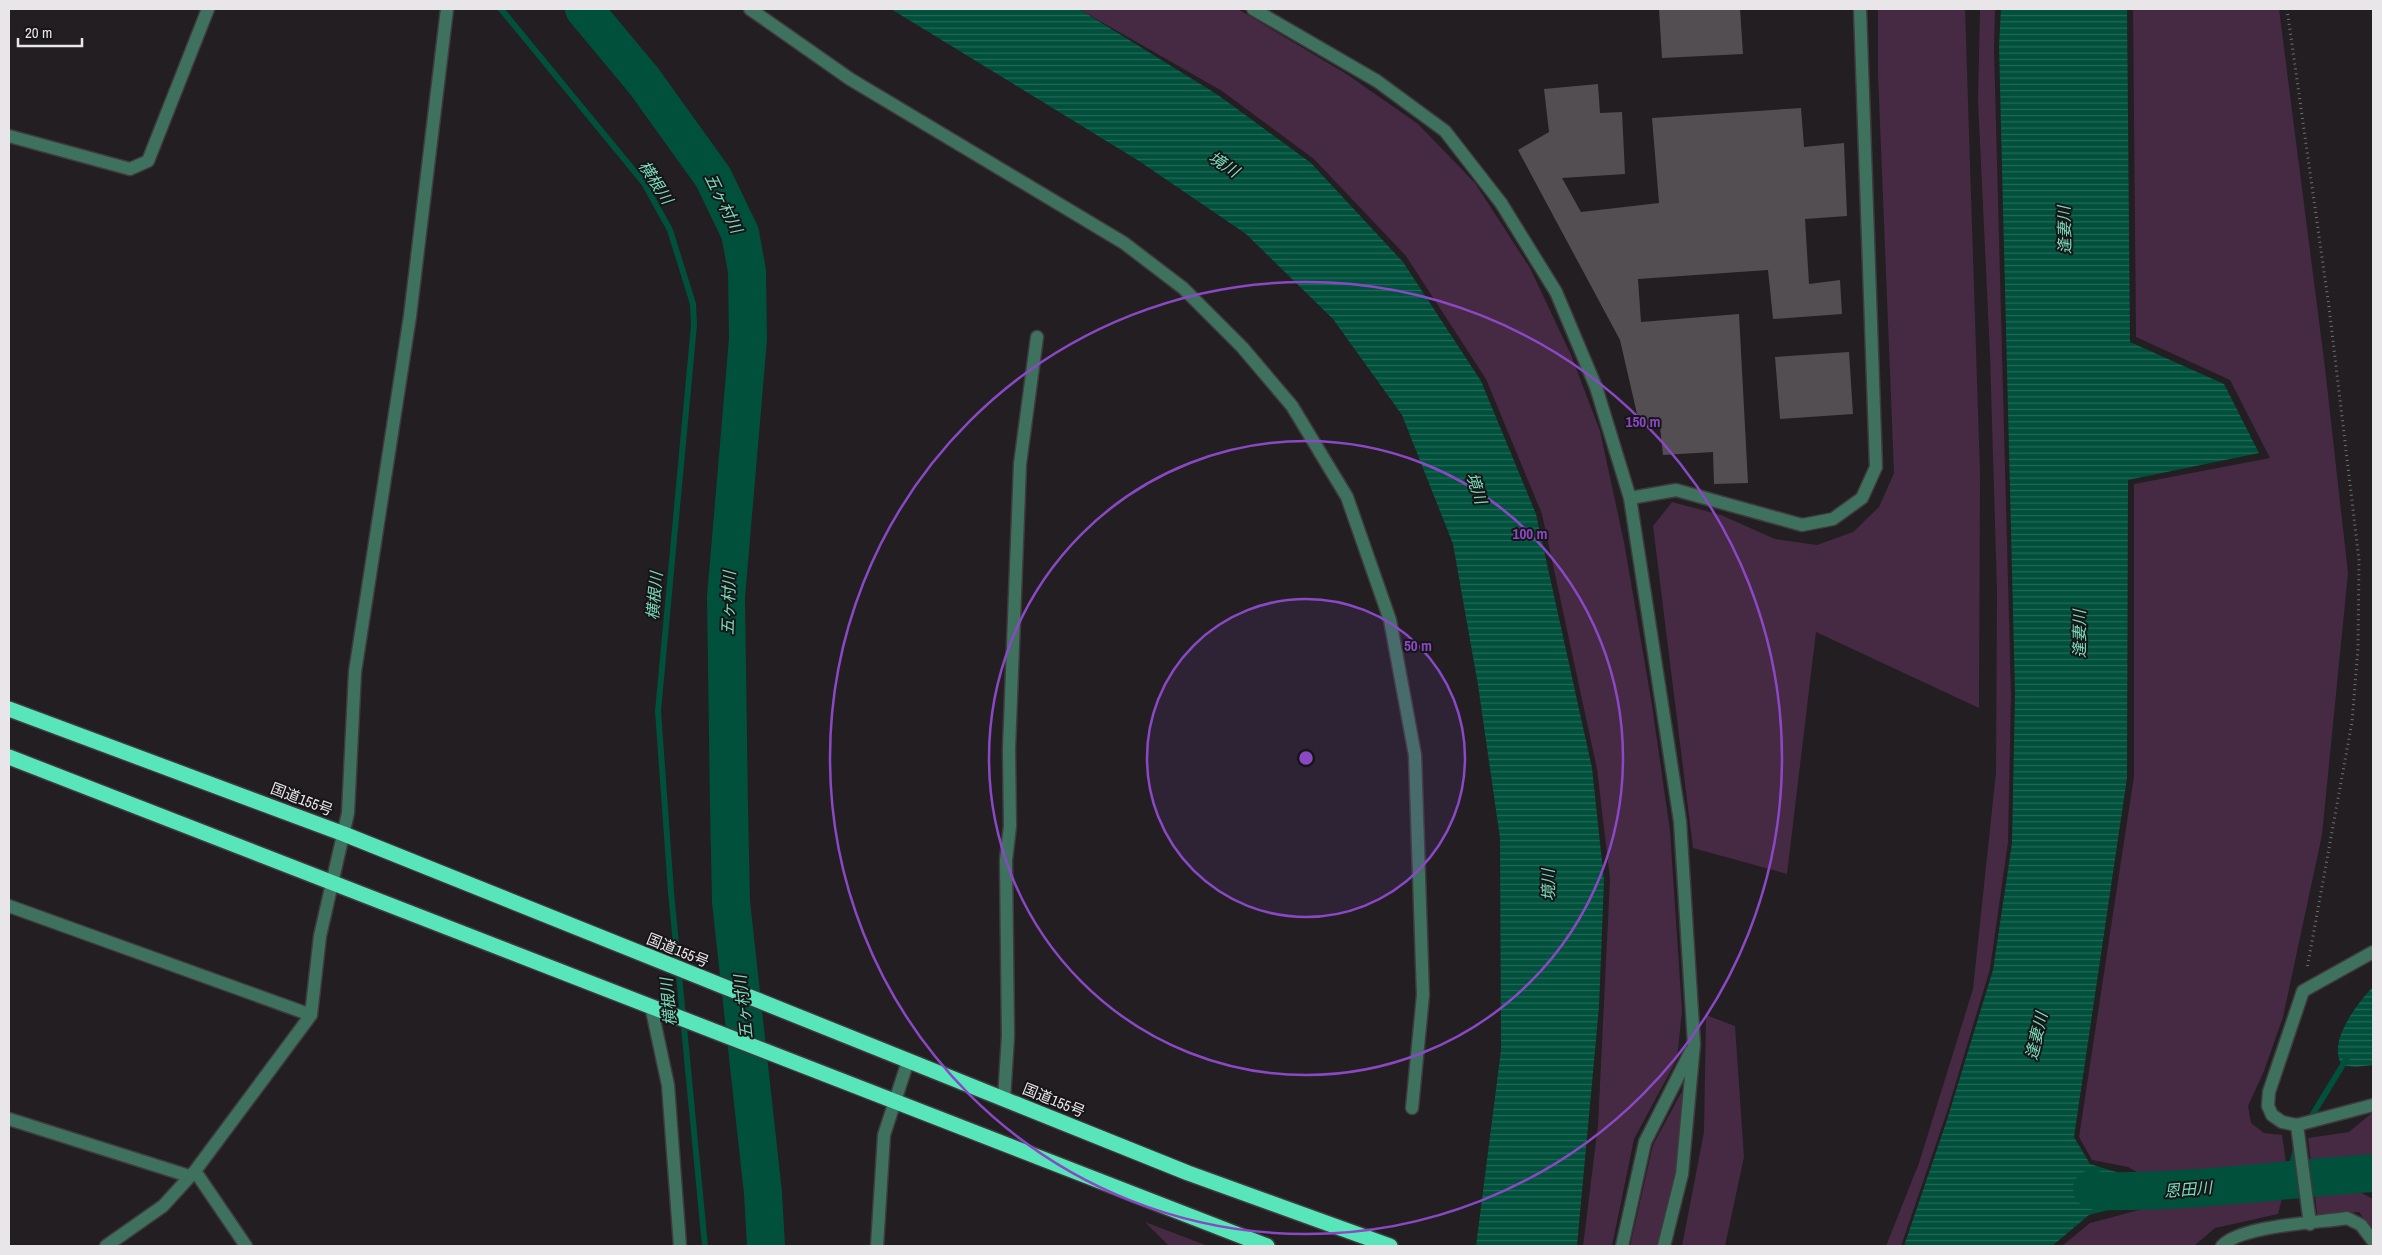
<svg xmlns="http://www.w3.org/2000/svg" width="2382" height="1255" font-family="'Archivo Narrow','Noto Sans JP',sans-serif">
<style>
.grass{fill:#462942}
.water{fill:url(#water-rules)}
.lines{fill:none;stroke-linecap:round;stroke-linejoin:round}
.stream{stroke:#00503c;stroke-width:6}
.river{stroke:#00503c;stroke-width:38}
.building{fill:#534e52}
.street-casing{stroke:#3e3a3d;stroke-width:15}
.highway-casing{stroke:#3e3a3d;stroke-width:18}
.path{stroke:#726e71;stroke-width:3;stroke-dasharray:1 4;stroke-linecap:butt}
.street{stroke:#3f715f;stroke-width:12}
.highway{stroke:#58e5b9;stroke-width:15}
.ring{fill:none;stroke:#8b48c5;stroke-width:2.5}
.labels{text-anchor:middle;dominant-baseline:central;stroke-width:4;stroke-linejoin:round;paint-order:stroke}
.street-label{font-size:15px;fill:#e8e6e8;stroke:#181518}
.water-label{font-size:16px;font-style:italic;fill:#78dcb9;stroke:#181518}
.centre{fill:#8b48c5;stroke:#181518;stroke-width:2.5}
.ring-label{font-size:15px;text-anchor:middle;font-weight:bold;fill:#8b48c5;stroke:#181518;stroke-width:4;stroke-linejoin:round;paint-order:stroke}
</style>
<defs>
<pattern id="water-rules" width="6" height="5" patternUnits="userSpaceOnUse" patternTransform="scale(1.25)"><rect width="6" height="5" fill="#00503c"/><path d="M0 2.5h6" fill="none" stroke="#256958"/></pattern>
</defs>
<rect width="100%" height="100%" fill="#221e21"/>
<path class="grass" d="M1079 9H1238L1348 75 1418 124 1475 183 1530 268 1571 355 1600 431 1624 542 1652 705 1670 831 1682 1011 1677 1059 1634 1139 1612 1246H1583L1598 1125 1610 879 1597 769 1542 514 1486 379 1406 256 1314 159 1222 91Z
M1878 9H1965L1980 473 1979 708 1816 632 1787 874 1693 848 1653 526 1672 502 1721 515 1775 539 1817 545 1853 532 1879 507 1894 473 1878 74Z
M1980 9H1995L1994 48 2011 695 2008 842 1990 969 1947 1112 1901 1246H1886L1919 1163 1973 989 1996 772 1997 591 1990 355 1978 100Z
M2133 9H2279L2325 368 2348 573 2322 835 2283 1017 2264 1071 2248 1106 2251 1123 2264 1133 2282 1135 2287 1170 2233 1174 2158 1184 2128 1167 2092 1160 2079 1137 2134 776V484L2270 458 2230 380 2136 337Z
M1706 1015 1735 1026 1744 1157 1725 1246H1682L1704 1132Z
M1681 1093 1687 1095 1678 1178 1662 1246H1630L1653 1145Z
M2373 1112V1155L2311 1162 2308 1138 2349 1132Z
M2352 1188 2373 1199V1231L2359 1212 2317 1214 2315 1195Z
M2284 1190 2278 1214 2215 1228 2194 1246H2062L2090 1223 2169 1202Z
M1145 1222 1208 1246H1169Z"/>
<path class="water" d="M891 9H1079L1218 95 1311 163 1403 262 1481 381 1536 514 1592 768 1604 880 1599 1007 1577 1246H1476L1501 1050 1500 838 1478 685 1453 544 1402 415 1333 319 1246 234 1139 161Z
M2001 9H2127L2130 342 2224 384 2259 453 2128 480 2127 778 2074 1137 2090 1164 2146 1181 2143 1201 2089 1215 2052 1246H1904L1947 1120 1993 970 2012 843 2015 693 1999 46Z
M2373 987V1065L2355 1067 2342 1065C2326 1043 2359 1001 2373 987Z"/>
<g class="lines">
<path class="stream" d="M501 9 644 183 670 230 693 304 694 325 658 711 671 892 705 1246
M2308 1122 2347 1058
M2288 1180 2296 1149"/>
<path class="river" d="M584 9 644 81 713 177 740 233 747 271 748 339 726 597 729 806 731 902 763 1193 766 1246
M2092 1189 2097 1191C2190 1193 2281 1179 2373 1173"/>
</g>
<path class="building" d="M1659 9H1740L1743 54 1662 58Z
M1598 84 1600 113 1622 112 1625 174 1562 178 1581 212 1659 203 1652 118 1801 108 1804 147 1844 143 1847 216 1805 219 1809 284 1840 280 1842 314 1773 319 1768 270 1638 279 1641 322 1739 314 1748 483 1714 484 1713 452 1663 455 1660 427H1640L1620 340 1518 150 1549 132 1544 89Z
M1849 352 1853 414 1780 419 1775 357Z"/>
<g class="lines">
<g class="street-casing">
<path id="street" d="M750 9 850 79 1124 243 1183 288 1242 347 1292 406 1347 497 1390 620 1415 755 1423 995 1412 1108
M1253 9 1377 81 1445 131 1501 203 1556 292 1596 387 1630 498 1680 821 1694 1044 1682 1174 1664 1246
M9 136 130 169 148 161 208 9
M1630 498 1676 490 1802 525 1833 519 1862 498 1876 467 1860 9
M9 906 311 1015
M2373 952 2303 991 2269 1092 2268 1106 2272 1115 2282 1122 2297 1125 2373 1105
M651 1006 668 1085 680 1246
M1004 1099 1008 1036 1006 860 1010 826 1009 749 1020 464 1037 337
M9 1119 189 1176
M2297 1125 2310 1224
M195 1171 246 1246
M106 1246 163 1206 195 1171 311 1015 320 936 348 813 355 672 410 316 447 9
M877 1246 884 1135 908 1061
M1622 1246 1645 1142 1691 1051
M2222 1246C2241 1225 2317 1223 2347 1218L2361 1225 2373 1241"/>
</g>
<g class="highway-casing">
<path id="highway" d="M9 709 344 834 1188 1173 1390 1246
M9 757 1267 1246"/>
</g>
<path class="path" d="M2287 9 2329 307 2359 560 2358 649 2352 722 2307 969"/>
<use href="#street" class="street"/>
<use href="#highway" class="highway"/>
</g>
<circle cx="1306" cy="758" r="159" fill="#8b48c5" fill-opacity=".12"/>
<g class="ring">
<circle cx="1306" cy="758" r="159"/>
<circle cx="1306" cy="758" r="317"/>
<circle cx="1306" cy="758" r="476"/>
</g>
<g class="labels">
<g class="street-label">
<text transform="translate(302 799) rotate(21)">国道155号</text>
<text transform="translate(678 950) rotate(22)">国道155号</text>
<text transform="translate(1054 1100) rotate(22)">国道155号</text>
</g>
<g class="water-label">
<text transform="translate(1224 164) rotate(33)">境川</text>
<text transform="translate(656 182) rotate(57)">横根川</text>
<text transform="translate(724 203) rotate(64)">五ヶ村川</text>
<text transform="translate(2064 230) rotate(-91)">逢妻川</text>
<text transform="translate(1477 488) rotate(72)">境川</text>
<text transform="translate(654 596) rotate(-85)">横根川</text>
<text transform="translate(728 603) rotate(-88)">五ヶ村川</text>
<text transform="translate(2079 634) rotate(-90)">逢妻川</text>
<text transform="translate(1548 885) rotate(-91)">境川</text>
<text transform="translate(668 1002) rotate(-95)">横根川</text>
<text transform="translate(743 1007) rotate(-96)">五ヶ村川</text>
<text transform="translate(2036 1036) rotate(-77)">逢妻川</text>
<text transform="translate(2188 1189) rotate(-5)">恩田川</text>
</g>
</g>
<circle cx="1306" cy="758" r="8" class="centre"/>
<g class="ring-label">
<text x="1643" y="427">150 m</text>
<text x="1530" y="539">100 m</text>
<text x="1418" y="651">50 m</text>
</g>
<rect width="2382" height="1255" fill="none" stroke="#e8e6e8" stroke-width="20"/>
<path d="M18 38v8h64v-8" fill="none" stroke="#e8e6e8" stroke-width="2.5"/>
<text x="25" y="38" font-size="15" fill="#e8e6e8" stroke="#181518" stroke-width="4" paint-order="stroke">20 m</text>
</svg>
